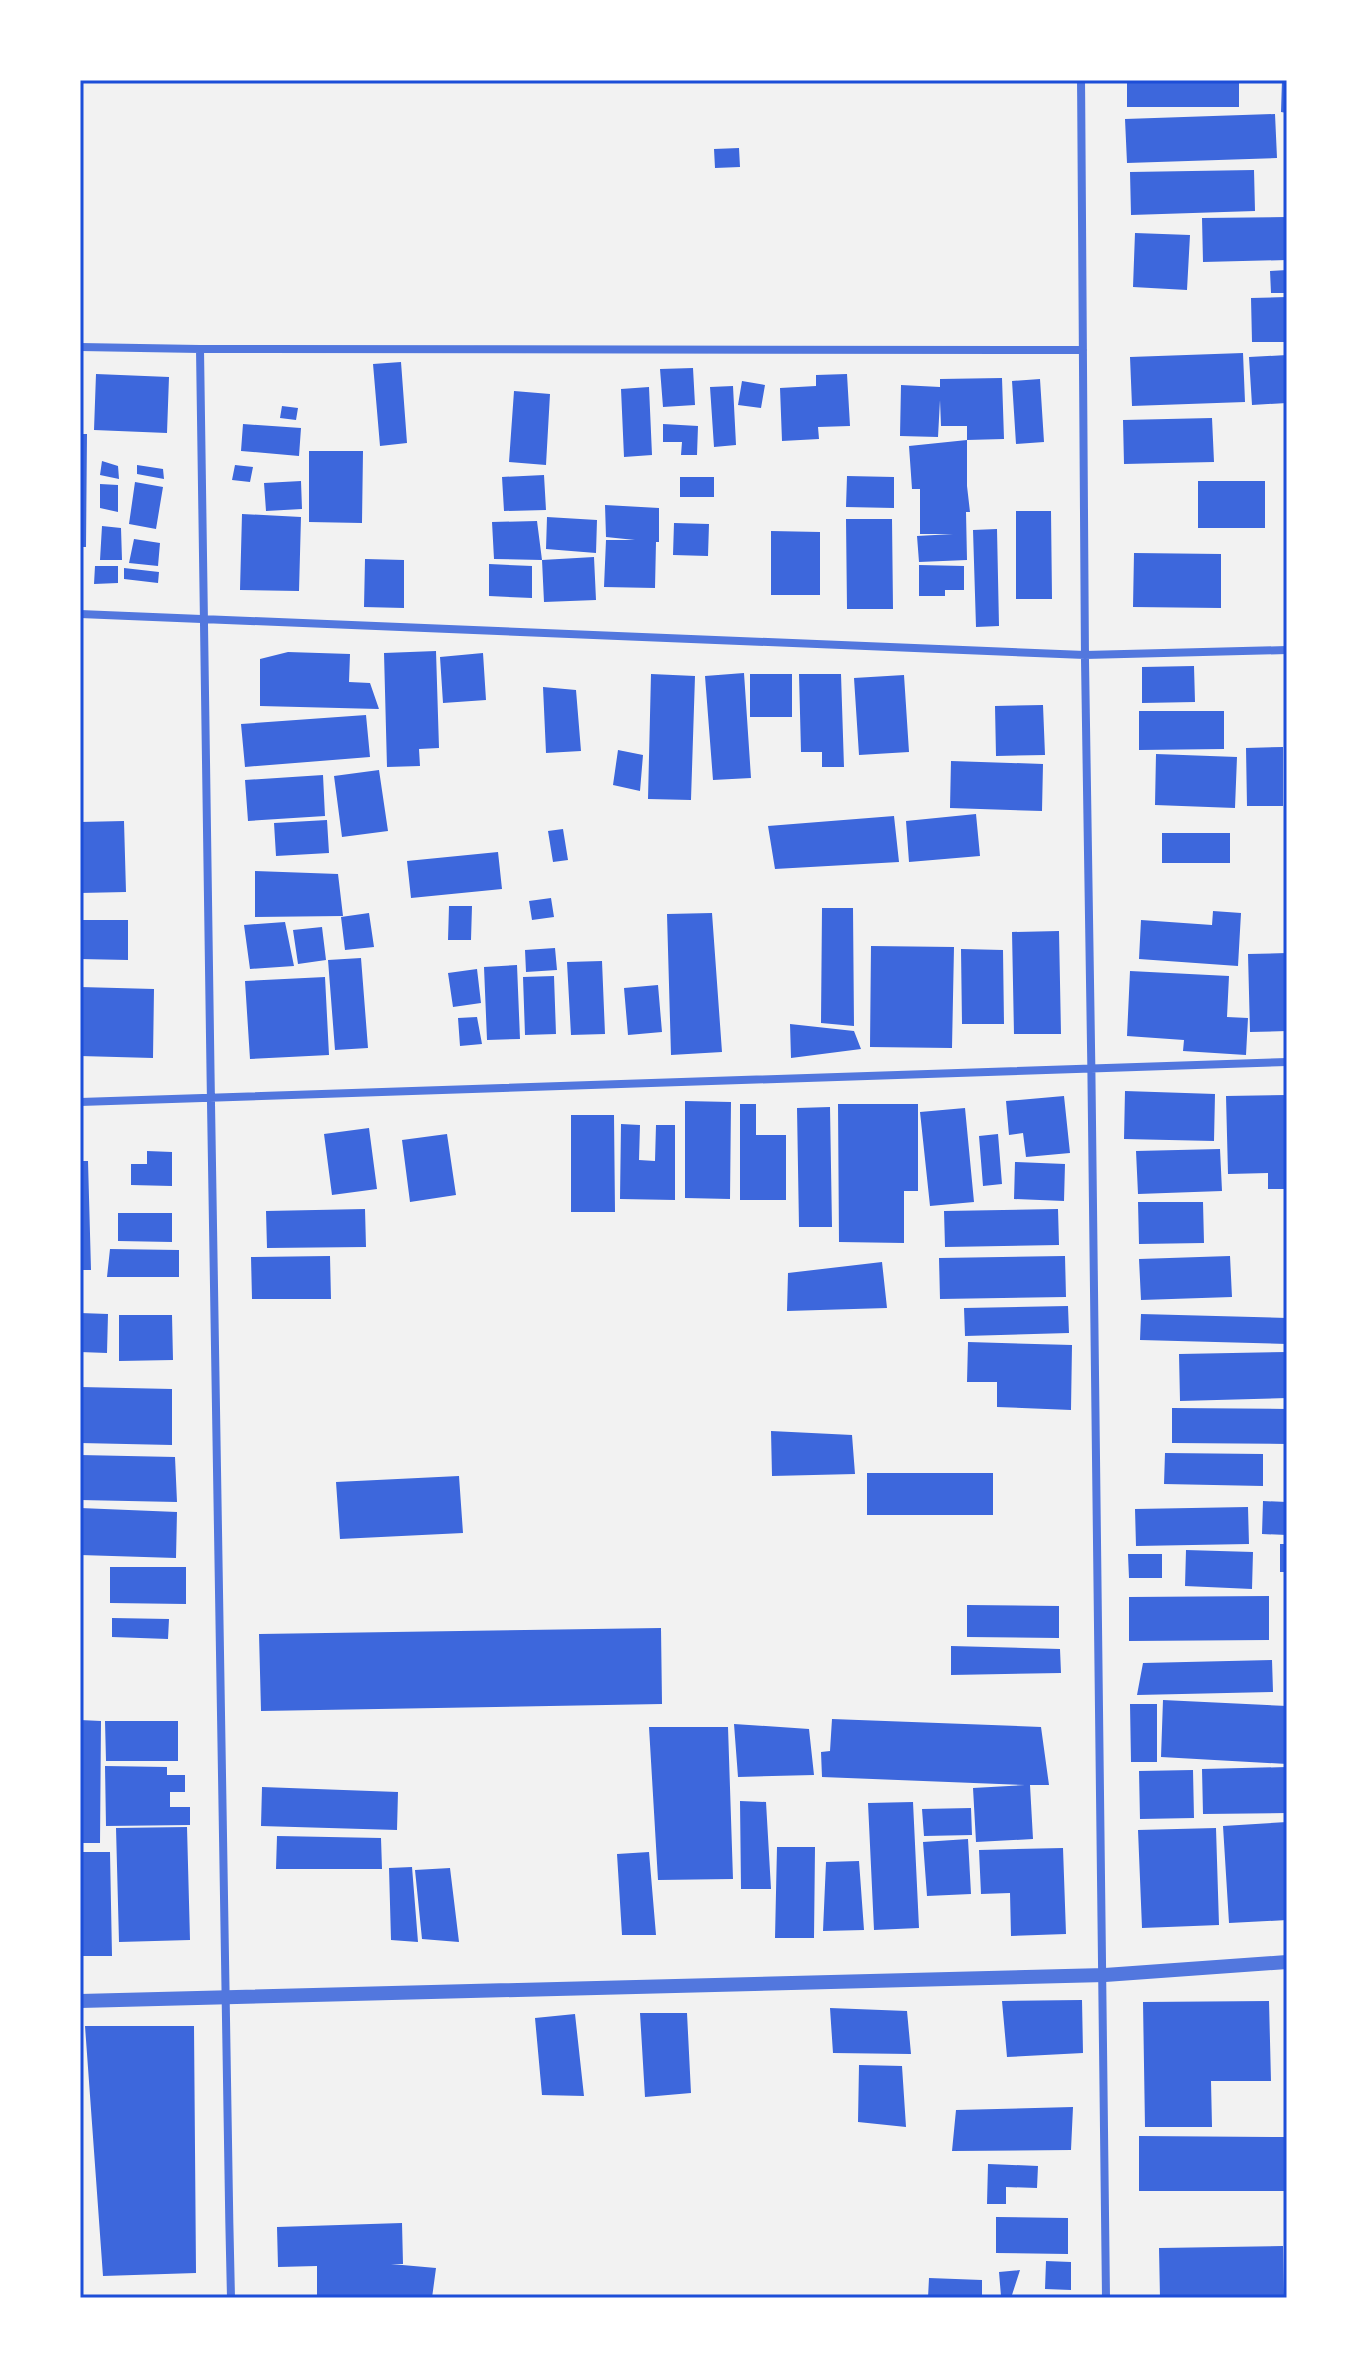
<svg xmlns="http://www.w3.org/2000/svg" width="1367" height="2378" font-family="'Open Sans',sans-serif">
<style>
.building{fill:#3d67dc}
.lines{fill:none;stroke-linecap:round;stroke-linejoin:round}
.minor{stroke:#5277de;stroke-width:8}
.tertiary{stroke:#5277de;stroke-width:14}
.neatline{fill:none;stroke:#1d4ed8;stroke-width:3}
</style>
<rect width="100%" height="100%" fill="#f2f2f2"/>
<path class="building" d="M1127 80H1239V107H1127Z
M1282 80H1287V113L1281 112Z
M1275 114 1277 158 1127 163 1125 119Z
M739 148 740 167 715 168 714 149Z
M1254 170 1255 211 1131 215 1130 172Z
M1287 217V260L1203 262 1202 218Z
M1135 233 1190 235 1187 290 1133 287Z
M1287 270V293H1271L1270 271Z
M1287 297V342H1252L1251 298Z
M1243 353 1245 402 1132 406 1130 357Z
M1287 355V403L1252 405 1249 357Z
M401 362 407 443 380 446 373 364Z
M693 368 695 405 663 407 660 369Z
M96 374 169 377 167 433 94 430Z
M847 374 850 426 818 427 819 439 782 441 780 388 816 386V375Z
M1002 378 1004 439 967 440V426H941L940 400 938 437 900 436 901 385 940 387V379Z
M1040 379 1044 442 1016 444 1012 381Z
M742 381 765 385 761 408 738 405Z
M733 386 736 445 714 447 710 387Z
M649 387 652 455 624 457 621 389Z
M514 391 550 394 546 465 509 462Z
M282 406 298 408 296 420 280 418Z
M1212 418 1214 462 1124 464 1123 420Z
M243 424 301 428 299 456 241 451Z
M663 424 698 426 697 455H681L682 442H663Z
M80 434H87L86 547H80Z
M967 440V486L970 512H966L967 560 919 562 917 536 953 534H920V489H912L909 446Z
M309 451H363L362 523 309 522Z
M102 461 118 466 119 479 100 475Z
M137 465 163 469 164 479 137 474Z
M235 465 253 467 250 482 232 480Z
M544 475 546 510 504 511 502 477Z
M847 476 894 477V508L846 507Z
M680 477H714V497H680Z
M301 481 302 509 266 511 264 483Z
M1198 481H1265V528H1198Z
M135 482 163 487 156 529 129 524Z
M100 484 118 485V512L100 508Z
M605 505 659 508V542H656L655 588 604 587 606 540H635L606 537Z
M1016 511H1051L1052 599H1016Z
M242 514 301 517 299 591 240 590Z
M547 517 597 520 596 553 546 549Z
M846 519H892L893 609H847Z
M537 521 542 560 494 559 492 522Z
M674 523 709 524 708 556 673 555Z
M102 526 121 528 122 560H100Z
M997 529 999 626 976 627 973 530Z
M771 531 820 532V595H771Z
M134 539 160 543 158 566 129 563Z
M1134 553 1221 554V608L1133 607Z
M594 557 596 600 544 602 542 560Z
M365 559 404 560V608L364 607Z
M489 564 532 566V598L489 596Z
M919 565 964 566V590H945V596H919Z
M95 566H118V583L94 584Z
M124 568 159 572 158 583 124 579Z
M436 651 439 748 419 749 420 766 387 767 384 653Z
M288 652 350 654 349 682 370 683 379 709 260 706V659Z
M483 653 486 700 443 703 440 657Z
M1194 666 1195 702 1142 703V667Z
M744 673 751 778 713 780 705 676Z
M651 674 695 676 691 800 648 799Z
M750 674H792V717H750Z
M799 674H841L844 767H822V752H801Z
M904 675 909 752 859 755 854 678Z
M543 687 576 690 581 751 546 753Z
M1043 705 1045 755 996 756 995 706Z
M1139 711H1224V749L1139 750Z
M366 715 370 757 245 767 241 724Z
M1283 747V806H1247L1246 748Z
M618 750 643 755 640 791 613 785Z
M1156 754 1237 757 1235 808 1155 805Z
M951 761 1043 764 1042 811 950 808Z
M379 770 388 831 342 837 334 776Z
M323 775 325 816 248 821 245 780Z
M976 814 980 856 909 862 906 821Z
M894 816 899 862 775 869 768 826Z
M327 820 329 853 276 856 274 823Z
M124 821 126 892 80 893V822Z
M563 829 568 860 553 862 548 831Z
M1162 833H1230V863H1162Z
M498 852 502 889 411 898 407 861Z
M255 871 338 874 343 916 255 917Z
M551 898 554 917 532 920 529 901Z
M449 906H472L471 940H448Z
M822 908H853L854 1026 821 1023Z
M1213 911 1241 913 1238 966 1139 959 1141 920 1212 925Z
M369 913 374 947 345 950 341 917Z
M712 913 722 1052 671 1055 667 914Z
M80 920H128V960L80 959Z
M285 922 294 966 250 969 244 925Z
M322 927 326 960 298 964 293 930Z
M1059 931 1061 1034H1014L1012 932Z
M871 946 954 947 952 1048 870 1047Z
M555 948 557 970 526 972 525 950Z
M961 949 1003 950 1004 1024H962Z
M1287 953V1031L1250 1032 1248 954Z
M361 958 368 1048 335 1050 328 960Z
M602 961 605 1034 571 1035 567 962Z
M517 965 520 1039 487 1040 484 967Z
M477 969 481 1003 453 1007 448 973Z
M1130 971 1229 976 1227 1017 1248 1018 1246 1055 1183 1051 1184 1040 1127 1036Z
M554 976 556 1034 525 1035 523 977Z
M325 977 329 1055 250 1059 245 981Z
M658 985 662 1032 628 1035 624 988Z
M80 987 154 989 153 1058 80 1056Z
M477 1017 482 1044 460 1046 458 1018Z
M790 1024 854 1031 861 1049 791 1058Z
M1125 1091 1215 1094 1214 1141 1124 1139Z
M1287 1095V1189H1268V1173L1228 1174 1226 1096Z
M1064 1096 1070 1153 1026 1157 1023 1133 1009 1135 1006 1101Z
M685 1101 731 1102 730 1199 685 1198Z
M740 1104H756V1135H786V1200H740Z
M838 1104H918V1191H904V1243L839 1242Z
M830 1107 832 1227H799L797 1108Z
M965 1108 974 1202 930 1206 920 1112Z
M571 1115H614L615 1212H571Z
M621 1124 640 1125 639 1160 655 1161 656 1125H675V1200L620 1199Z
M369 1128 377 1189 332 1195 324 1134Z
M447 1134 456 1195 410 1202 402 1140Z
M998 1134 1002 1184 983 1186 979 1136Z
M1220 1149 1222 1191 1138 1194 1136 1151Z
M147 1151 172 1152V1186L131 1185V1164H147Z
M80 1161H88L91 1270H80Z
M1015 1162 1065 1164 1064 1201 1014 1199Z
M1138 1202H1203L1204 1243 1139 1244Z
M365 1209 366 1247 267 1248 266 1211Z
M1058 1209 1059 1245 945 1247 944 1211Z
M118 1213H172V1242L118 1241Z
M110 1249 179 1250V1277H107Z
M330 1256 331 1299H252L251 1257Z
M1065 1256 1066 1297 940 1299 939 1258Z
M1230 1256 1232 1297 1141 1300 1139 1259Z
M882 1262 887 1308 787 1311 788 1273Z
M1068 1306 1069 1333 965 1336 964 1308Z
M80 1313 108 1314 107 1353 80 1352Z
M1141 1314 1287 1318V1344L1140 1340Z
M119 1315H172L173 1360 119 1361Z
M968 1342 1072 1345 1071 1410 997 1407V1382H967Z
M1287 1352V1398L1180 1401 1179 1354Z
M80 1387 172 1389V1445L80 1443Z
M1172 1408 1287 1409V1444L1172 1443Z
M771 1431 852 1435 855 1474 772 1476Z
M1165 1453 1263 1454V1486L1164 1484Z
M80 1455 175 1457 177 1502 80 1500Z
M867 1473H993V1515H867Z
M459 1476 463 1533 340 1539 336 1482Z
M1263 1501 1287 1502V1535L1262 1534Z
M1248 1507 1249 1544 1136 1546 1135 1509Z
M80 1508 177 1512 176 1558 80 1555Z
M1280 1544H1287V1572H1280Z
M1186 1550 1253 1552 1252 1589 1185 1586Z
M1128 1554H1162V1578H1129Z
M110 1567H186V1604L110 1603Z
M1269 1596V1640L1129 1641V1597Z
M967 1605 1059 1606V1638L967 1637Z
M112 1618 169 1619 168 1639 112 1637Z
M661 1628 662 1704 261 1711 259 1634Z
M951 1646 1060 1649 1061 1673 951 1675Z
M1272 1660 1273 1692 1137 1695 1143 1663Z
M1163 1700 1287 1706V1764L1161 1757Z
M1130 1704H1157V1762H1131Z
M832 1719 1041 1727 1049 1785H1030L1033 1839 976 1842 973 1788 1025 1785 822 1777 821 1752 830 1751Z
M80 1720 101 1721 100 1843H80Z
M105 1721H178V1761H106Z
M734 1724 809 1729 814 1775 738 1777Z
M649 1727H728L733 1879 658 1880Z
M105 1766 167 1767V1775H185V1792H170V1807H190V1825L106 1826Z
M1287 1767V1813L1203 1814 1202 1769Z
M1193 1770 1194 1818 1140 1819 1139 1771Z
M262 1787 398 1792 397 1830 261 1826Z
M740 1801 766 1802 771 1889H741Z
M913 1802 919 1928 874 1930 868 1803Z
M971 1808 972 1835 924 1836 922 1809Z
M1287 1822V1920L1229 1923 1223 1826Z
M187 1827 190 1940 119 1942 116 1828Z
M1216 1828 1219 1925 1142 1928 1138 1830Z
M277 1836 381 1838 382 1869H276Z
M968 1839 971 1894 927 1896 923 1842Z
M777 1847H815L814 1938H775Z
M1063 1848 1066 1934 1011 1936 1010 1893 981 1894 979 1850Z
M80 1852H110L112 1956H80Z
M649 1852 656 1935H622L617 1854Z
M859 1861 864 1930 823 1931 826 1862Z
M412 1867 418 1942 391 1940 389 1868Z
M450 1868 459 1942 422 1939 415 1870Z
M1082 2000 1083 2053 1007 2057 1002 2001Z
M1269 2001 1271 2081H1211L1212 2127H1145L1143 2002Z
M830 2008 907 2011 911 2054 833 2053Z
M640 2013H687L691 2093 645 2097Z
M575 2014 584 2096 542 2095 535 2018Z
M85 2026H194L196 2273 103 2276Z
M859 2065 902 2066 906 2127 858 2122Z
M1073 2107 1071 2150 952 2151 956 2110Z
M1139 2136 1287 2137V2191H1139Z
M988 2164 1038 2166 1037 2188 1006 2187V2204H987Z
M996 2217 1068 2218V2254L996 2253Z
M402 2223 403 2264H391L436 2268 432 2298H317V2266L278 2267 277 2227Z
M1283 2246 1284 2298H1160L1159 2248Z
M1046 2261 1071 2262V2290L1045 2289Z
M1020 2270 1012 2295 1001 2296 999 2272Z
M929 2278 982 2280V2298H928Z"/>
<g class="lines">
<path class="minor" d="M1081 80C1083 273 1082 466 1085 660 1093 1206 1104 1752 1106 2298
M80 347 200 349 1083 350
M200 349C206 601 207 852 211 1103 216 1502 222 1900 231 2298
M80 614 1085 655 1287 650
M80 1102 1287 1062"/>
<path class="tertiary" d="M80 2001 1105 1975 1287 1962"/>
</g>
<rect width="1367" height="2378" fill="none" stroke="#ffffff" stroke-width="164"/>
<rect x="82" y="82" width="1203" height="2214" class="neatline"/>
</svg>
